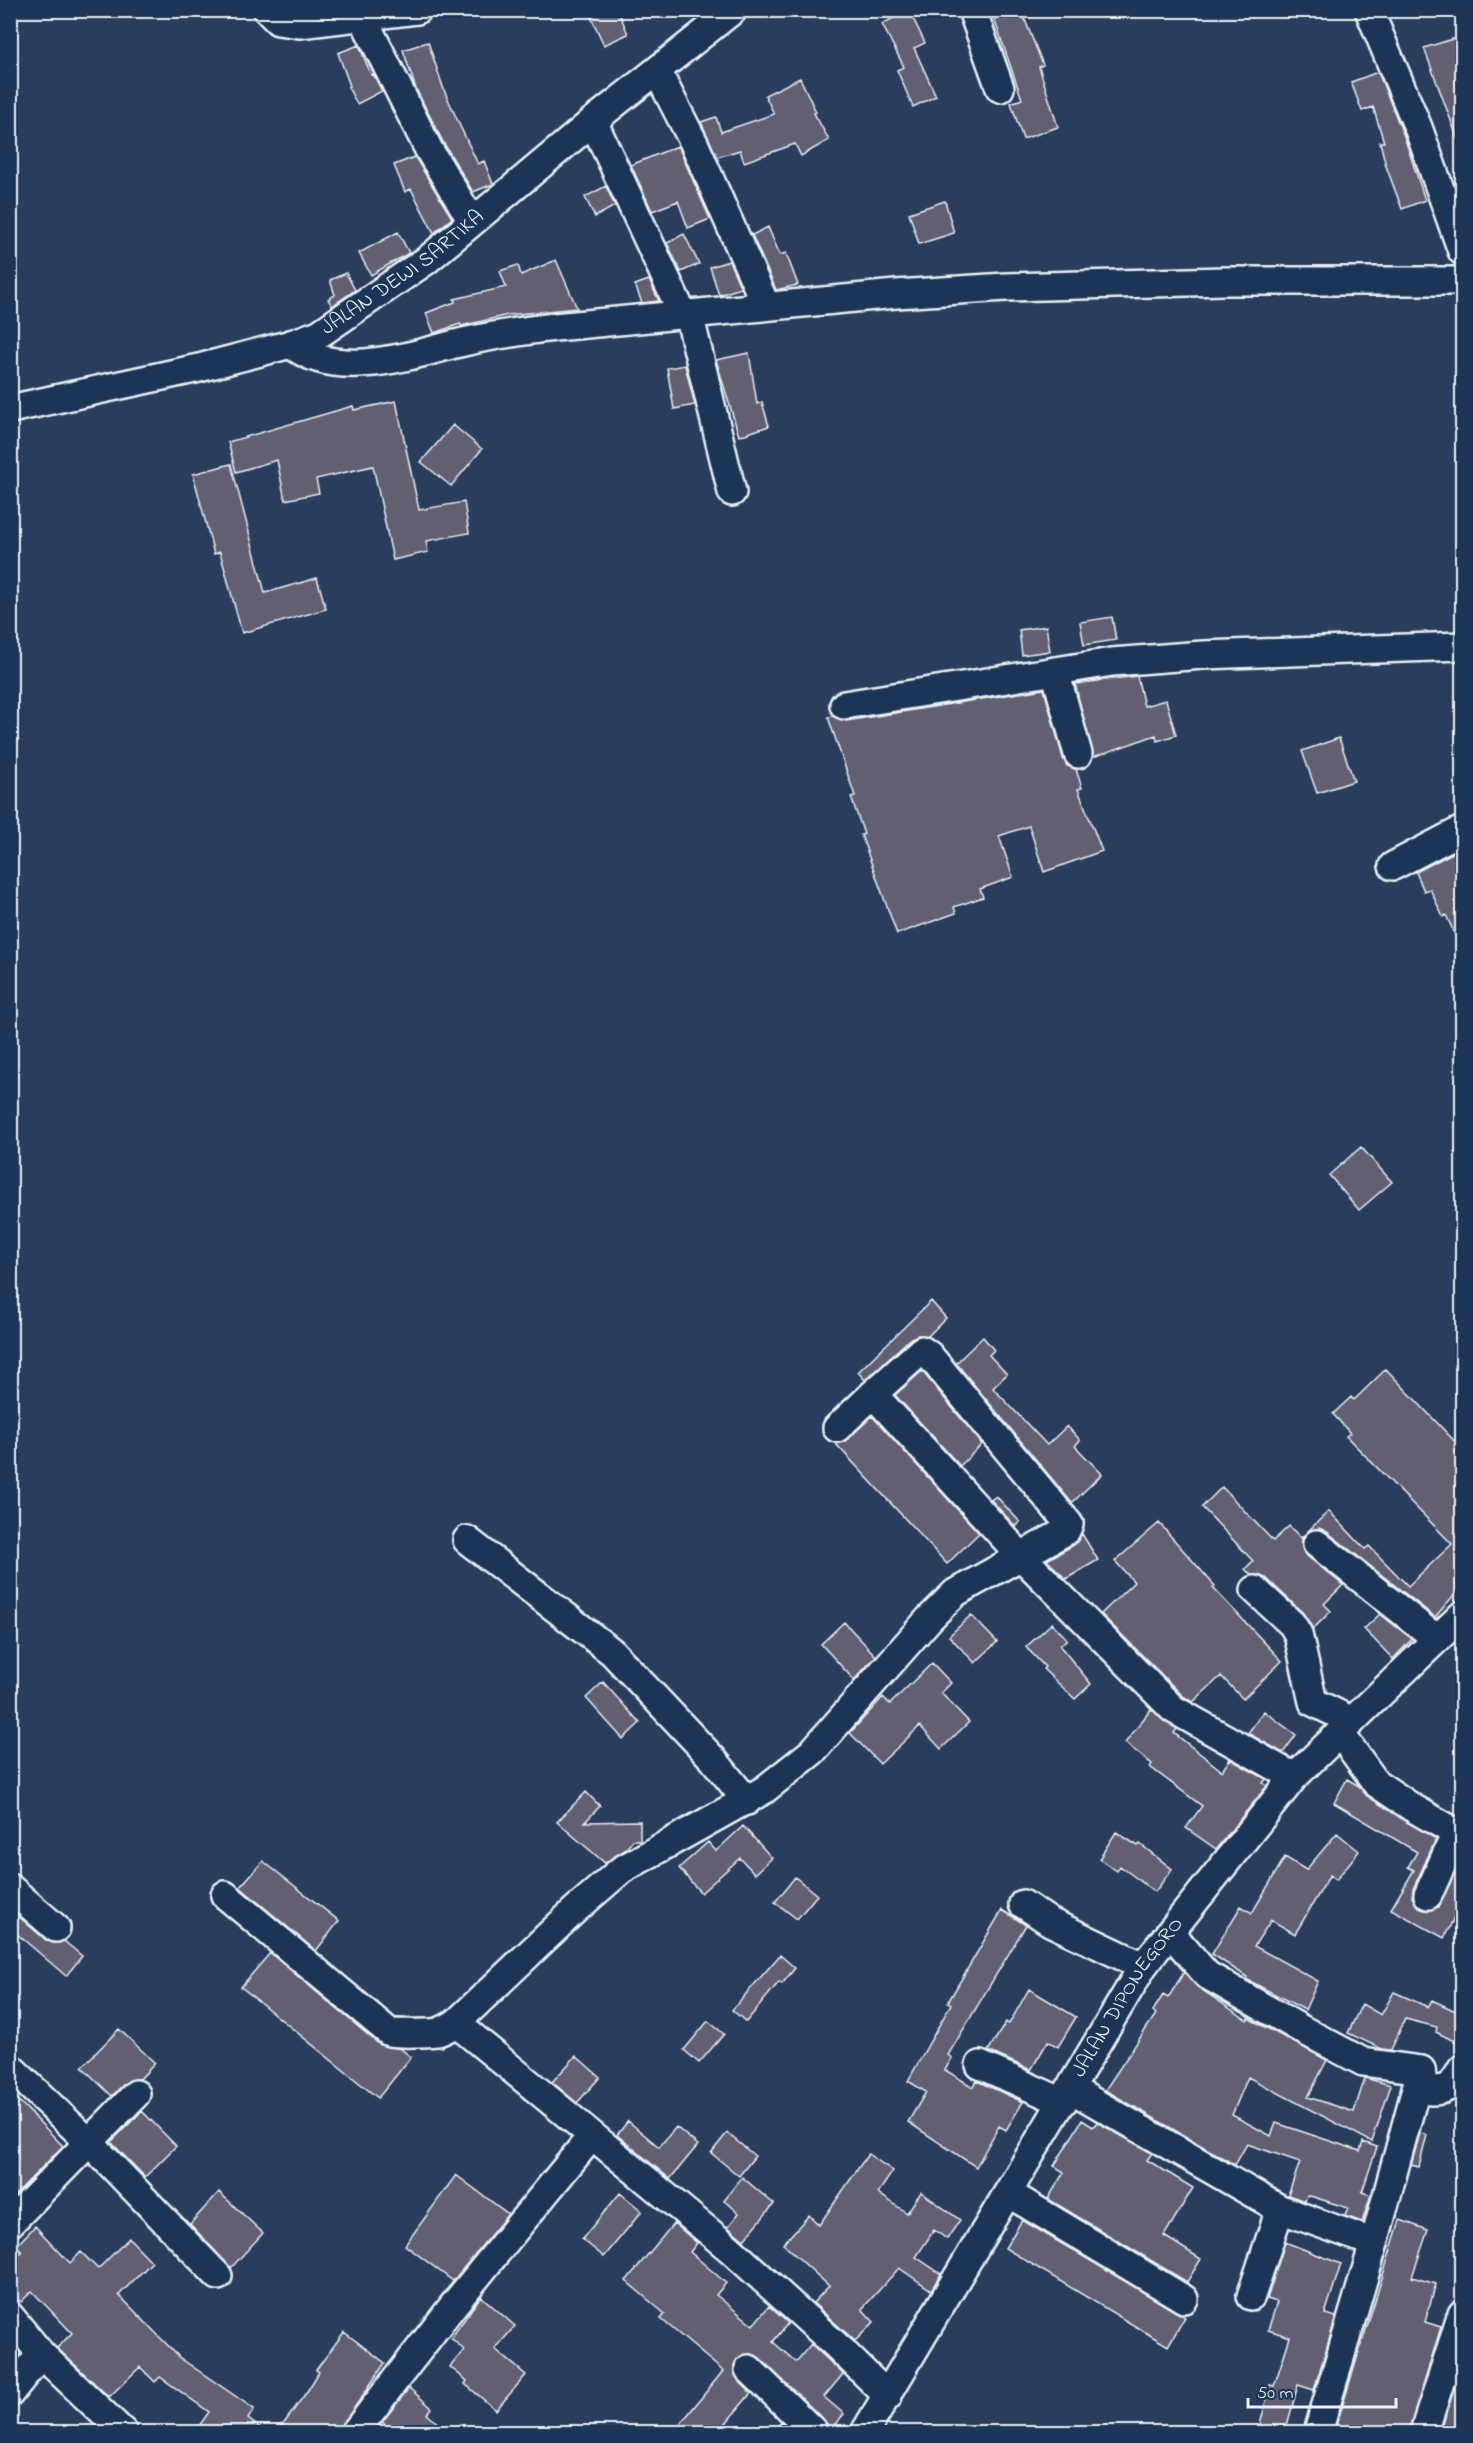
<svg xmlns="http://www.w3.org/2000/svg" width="1473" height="2443" font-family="'Indie Flower',sans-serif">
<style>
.building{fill:#645f73;stroke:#e8f1f8;stroke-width:1.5}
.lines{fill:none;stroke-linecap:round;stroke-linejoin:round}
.minor-casing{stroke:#e8f1f8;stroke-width:32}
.minor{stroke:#1d3557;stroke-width:27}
.labels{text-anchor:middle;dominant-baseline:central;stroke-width:6;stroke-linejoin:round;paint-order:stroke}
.street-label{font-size:21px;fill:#e8f1f8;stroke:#1d3557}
</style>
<rect width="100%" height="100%" fill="#2b3d5d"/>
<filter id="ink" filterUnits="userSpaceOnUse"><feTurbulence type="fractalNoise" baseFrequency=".0167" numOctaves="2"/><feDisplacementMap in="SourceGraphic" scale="12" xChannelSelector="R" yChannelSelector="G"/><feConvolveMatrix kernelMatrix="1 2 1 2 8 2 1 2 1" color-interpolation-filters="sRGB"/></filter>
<g filter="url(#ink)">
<path class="building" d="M607 10H618L628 34 604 45 591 17Z
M909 10 925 43 914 48 936 96 913 107 897 70 904 67 882 24Z
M991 10H1021L1043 65 1039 67 1058 127 1023 139 1011 103 1022 99Z
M1462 36V144L1460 145 1424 48Z
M428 42 444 90 460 126 478 164 484 161 493 184 473 192 443 142 416 89 403 50Z
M359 45 371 75 373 74 382 91 357 104 348 87 350 86 338 53Z
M1378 72 1404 136 1425 200 1402 209 1386 166 1380 142H1384L1373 107 1362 111 1351 82Z
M800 78 816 112 814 113 829 140 801 156 795 144 744 162 740 150 717 157 701 122 716 117 721 132 774 114 765 95Z
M678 146 710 219 688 228 678 201 652 211 631 165Z
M415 157 452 218 434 233 411 189 405 192 394 165Z
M606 186 615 206 595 217 585 197Z
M945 201 954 233 919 244 909 213Z
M768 227 780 255 786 253 798 285 776 290 752 235Z
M398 232 409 253 371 275 359 253Z
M684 234 699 264 681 272 667 243Z
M556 260 577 308 508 315 461 326 460 324 434 333 426 313 455 302 454 299 506 287 500 271 518 265 521 275Z
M729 261 741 288 719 295 710 267Z
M346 273 355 290 332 306 328 299 335 295 330 280Z
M649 280 659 301 642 303 635 285Z
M749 353 757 404 762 402 769 426 739 436 716 360Z
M685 365 695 405 674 409 667 368Z
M396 401 419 510 464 502 469 533 426 541 428 552 393 560 373 466 316 479 319 493 285 500 277 460 236 472 228 442 353 406 354 410Z
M453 425 482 449 451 486 421 462Z
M231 464 265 593 317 578 326 609 242 633 220 552 214 554 193 474Z
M1112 617 1116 640 1084 645 1080 622Z
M1046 626 1050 651 1022 655 1019 630Z
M1137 676 1144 706 1166 700 1176 735 1157 741 1156 735 1093 757 1075 684Z
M1044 689 1063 758 1067 766 1076 769 1082 788 1078 789 1102 851 1044 872 1029 826 999 836 1013 877 980 889 983 897 954 907 956 913 897 934 861 835 864 834 851 797 855 796 828 717 832 716 846 721Z
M1339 738 1354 781 1317 793 1302 751Z
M1462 848V950L1446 915 1443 917 1430 889 1424 891 1416 872Z
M1361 1147 1392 1182 1359 1210 1329 1175Z
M931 1301 946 1318 928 1336 918 1335 911 1338 865 1380 858 1372Z
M983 1337 994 1350 989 1355 1007 1374 993 1388 1047 1445 1067 1426 1080 1440 1075 1446 1102 1474 1072 1503 956 1363Z
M1386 1369 1462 1449V1586L1435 1617 1327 1532 1319 1528 1306 1533 1329 1511 1365 1549 1369 1546 1408 1586 1452 1544 1346 1436 1350 1433 1333 1414 1351 1397 1354 1400Z
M922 1371 982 1444 960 1466 895 1395Z
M872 1416 979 1533 947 1564 835 1443 848 1439Z
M1222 1487 1273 1541 1289 1526 1301 1538 1305 1534 1301 1542 1307 1556 1343 1585 1324 1604 1331 1611 1313 1629 1303 1613 1266 1578 1251 1575 1245 1569 1253 1561 1202 1507Z
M996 1496 1020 1522 1016 1527 991 1500Z
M1159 1523 1215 1586 1213 1588 1282 1661 1243 1699 1221 1676 1193 1702 1183 1696 1101 1614 1134 1582 1115 1561Z
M1082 1534 1098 1560 1066 1579 1047 1560 1074 1545Z
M1380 1614 1412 1639 1393 1659 1364 1629Z
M971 1615 997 1642 975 1663 949 1636Z
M844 1622 876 1656 854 1680 821 1644Z
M1052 1623 1067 1639 1060 1646 1091 1684 1075 1699 1043 1669 1045 1667 1026 1647Z
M932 1663 951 1683 941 1693 969 1722 941 1749 920 1726 880 1764 850 1733 883 1697 890 1704Z
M603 1682 640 1723 623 1739 586 1698Z
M1151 1709 1177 1729 1174 1733 1222 1771 1230 1759 1266 1779 1263 1783 1267 1786 1216 1849 1186 1828 1202 1806 1150 1767 1152 1764 1125 1743Z
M1264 1711 1296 1735 1283 1753 1248 1733Z
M1347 1779 1359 1786 1367 1796 1436 1839 1413 1889 1412 1897 1421 1909 1429 1911 1438 1907 1459 1864 1462 1866V1902L1444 1938 1391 1909 1414 1870 1408 1867 1417 1852 1334 1803Z
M586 1792 600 1806 585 1822 640 1821V1840H633L626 1849 605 1863 557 1822Z
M743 1826 772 1858 755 1874 740 1858 701 1893 679 1868 708 1842 716 1851Z
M1116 1832 1138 1846 1140 1844 1172 1869 1155 1892 1120 1866 1117 1871 1099 1859Z
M1337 1833 1359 1851 1336 1880 1330 1875 1295 1934 1271 1920 1254 1946 1318 1981 1305 2010 1246 1979 1247 1977 1212 1954 1241 1906 1252 1913 1285 1857 1306 1870Z
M263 1861 339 1921 316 1951 240 1887Z
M795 1877 817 1895 797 1919 775 1902Z
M10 1909 46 1940 54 1943 64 1941 82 1956 66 1976 10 1928Z
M1002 1910 1026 1925 948 2055 952 2058 945 2070 973 2087 977 2081 1023 2102 1006 2130 999 2126 976 2167 908 2122 926 2092 908 2081 951 2004 948 2002Z
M270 1953 379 2044 401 2049 411 2057 378 2098 241 1987Z
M780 1955 795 1968 782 1984 779 1982 746 2022 732 2010Z
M1184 1972 1199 1988 1247 2020 1248 2018 1327 2060 1308 2097 1354 2112 1365 2078 1391 2085 1372 2142 1248 2077 1232 2115 1271 2136 1276 2123 1360 2151 1363 2142 1377 2147 1362 2192 1371 2195 1362 2222 1345 2216 1348 2208 1307 2195 1305 2201 1288 2195 1300 2162 1247 2144 1235 2165 1105 2090 1156 2014 1153 2011 1163 1995 1168 1998Z
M1029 1989 1076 2017 1058 2047 1048 2041 1031 2070 988 2051 1006 2022 1009 2024Z
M1394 1992 1428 2007 1432 2000 1462 2014V2045L1436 2032 1437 2027 1405 2019 1391 2050 1382 2049 1348 2033 1362 2004 1381 2015Z
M708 2021 724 2034 699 2063 684 2050Z
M119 2029 155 2063 140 2079 125 2083 112 2096 82 2067Z
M576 2056 600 2077 577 2103 552 2082Z
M20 2102 63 2146 10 2200V2111Z
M142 2111 176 2146 145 2177 111 2142Z
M1082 2120 1093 2127 1097 2122 1152 2153 1147 2160 1193 2188 1164 2236 1201 2259 1187 2282 1048 2199 1064 2172 1054 2166Z
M628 2121 659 2147 676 2127 698 2145 670 2179 617 2135Z
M727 2133 755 2156 739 2176 711 2153Z
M1420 2133 1427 2135 1419 2167 1411 2165Z
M868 2154 893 2171 878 2193 907 2213 921 2192 960 2220 947 2239 934 2230 916 2257 941 2274 931 2290 899 2268 862 2309 874 2322 855 2341 813 2303 829 2286 783 2244 809 2215 819 2225Z
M456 2175 508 2214 453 2281 405 2245Z
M742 2177 774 2204 744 2240 728 2227 739 2213 724 2200Z
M219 2192 263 2233 231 2268 190 2224Z
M620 2193 642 2211 604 2257 582 2239Z
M1022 2220 1185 2317 1168 2346 1005 2248Z
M1400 2220 1428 2230 1412 2277 1436 2284 1425 2322 1441 2327 1409 2433H1334Z
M674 2223 697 2243 690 2252 726 2283 716 2295 753 2325 769 2306 788 2323 773 2342 796 2362 811 2344 843 2374 824 2397 844 2414 829 2431 825 2421 760 2358 752 2354 738 2358 734 2366 738 2380 751 2393 726 2423 737 2433H673L723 2371 661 2319 665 2314 626 2281Z
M35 2226 70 2263 81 2252 98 2269 129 2238 152 2262 119 2295 180 2358 254 2409 248 2419 267 2433H194L209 2412 160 2377 155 2382 140 2367 109 2397 57 2348 72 2333 32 2291 21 2302 10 2292V2263L22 2252 16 2246Z
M1285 2242 1341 2264 1325 2314 1336 2317 1314 2390 1298 2385 1285 2433H1258L1270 2385 1274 2386 1290 2337 1268 2330 1277 2302 1267 2299Z
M481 2296 515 2326 495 2349 526 2375 496 2410 465 2384 467 2381 450 2367 464 2350 451 2338Z
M344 2332 385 2363 337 2433H277L308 2390 319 2372 316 2370Z
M1458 2377 1462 2378V2420L1459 2433H1440Z
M409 2388 432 2408 427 2414 449 2433H395L382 2422Z
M781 2422 792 2433H772Z"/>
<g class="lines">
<g class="minor-casing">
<g id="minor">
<path d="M267 10 278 21 299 24 417 10"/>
<path d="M972 10 1000 88"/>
<path d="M1369 10 1419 130 1462 251"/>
<path d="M363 18 429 150 472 221"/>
<path d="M657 71 694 143 766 306"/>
<path d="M593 121 683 315"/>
<path d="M689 314 732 492"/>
<path d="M291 344C335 380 406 357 455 344 487 336 521 331 555 327L896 294 1006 287 1224 281H1462"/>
<path id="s1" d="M10 409 199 368 291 344 319 334 427 260 593 121 733 10"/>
<path d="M1055 671 1078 754"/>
<path d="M844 705 1112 662 1203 655 1462 646"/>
<path d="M1393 866 1462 830"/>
<path d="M837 1428 873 1394"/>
<path d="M467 1540 612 1652 713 1759 747 1801"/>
<path d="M1317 1544 1437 1639"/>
<path d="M1255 1590 1292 1624 1298 1634 1313 1702 1352 1721"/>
<path d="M1340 1733 1376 1783 1413 1808 1462 1836"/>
<path d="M10 1888 56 1928"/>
<path d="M225 1895 389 2032C394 2034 434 2033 438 2032 444 2030 451 2026 456 2023L575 1910 621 1870 764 1790 812 1752 929 1619 955 1593 1066 1531 1069 1524 929 1355 922 1350 873 1394 1020 1555 1173 1709 1294 1777"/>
<path d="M1428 1895 1456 1833"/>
<path d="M1023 1904 1050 1922 1143 1966"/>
<path d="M1170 1932 1207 1975 1303 2030 1363 2062 1421 2070 1424 2090C1444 2094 1453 2086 1462 2069"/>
<path d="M456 2023 730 2249 838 2347 888 2396"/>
<path d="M980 2065 1063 2102"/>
<path d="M10 2067 90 2143 218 2276"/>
<path d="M1071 2089 1280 2209 1374 2243 1421 2070"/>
<path d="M1008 2193 1184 2299"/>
<path d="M10 2223 136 2094"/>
<path d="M1251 2296 1280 2209"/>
<path d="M10 2316 41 2354 123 2432"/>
<path d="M749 2369 814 2432"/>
<path d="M10 2393 41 2354"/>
<path d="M355 2432 452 2307 591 2137"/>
<path id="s2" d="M865 2432 1143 1966 1294 1777 1462 1615"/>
<path d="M1318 2432 1374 2243"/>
<path d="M1424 2432 1462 2314"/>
</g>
</g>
<use href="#minor" class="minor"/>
</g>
</g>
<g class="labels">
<g class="street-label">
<text stroke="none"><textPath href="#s1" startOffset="422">JALAN DEWI SARTIKA</textPath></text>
<text stroke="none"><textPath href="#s2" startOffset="508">JALAN DIPONEGORO</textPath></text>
</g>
</g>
<rect width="1473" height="2443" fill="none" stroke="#1d3557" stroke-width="36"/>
<rect x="18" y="18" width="1437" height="2407" fill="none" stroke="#e8f1f8" stroke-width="2" filter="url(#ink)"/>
<path d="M1248 2398v9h148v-9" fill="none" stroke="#e8f1f8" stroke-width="3"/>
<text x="1257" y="2398" font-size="18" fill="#e8f1f8" stroke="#1d3557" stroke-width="4.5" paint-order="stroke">50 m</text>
</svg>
